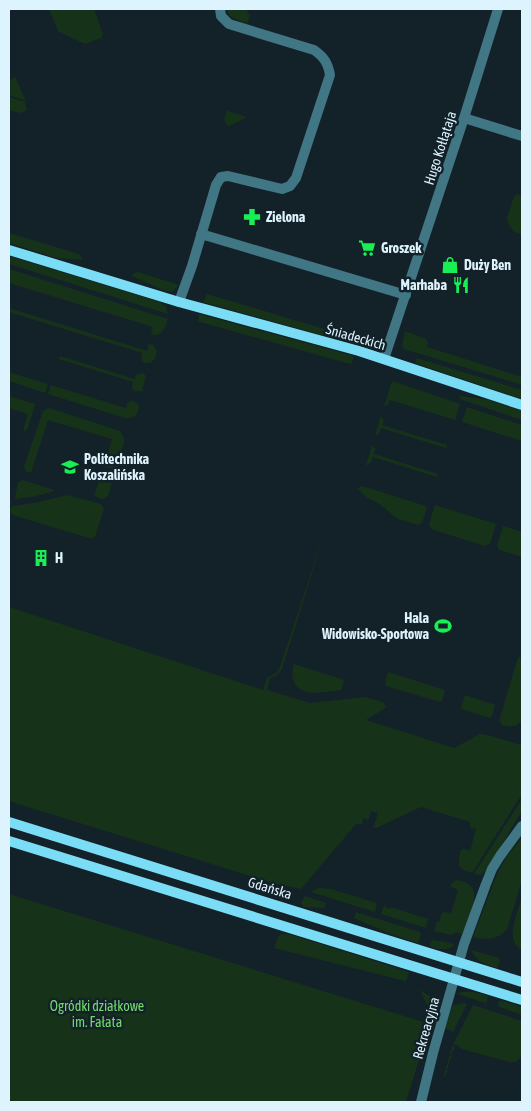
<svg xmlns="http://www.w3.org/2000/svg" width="531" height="1111" font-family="'Asap Condensed',sans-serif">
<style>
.green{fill:#16331a}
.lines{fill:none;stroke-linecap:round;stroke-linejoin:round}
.street{stroke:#417685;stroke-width:10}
.secondary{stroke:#7bdcf6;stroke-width:10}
.labels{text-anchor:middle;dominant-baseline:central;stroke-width:5;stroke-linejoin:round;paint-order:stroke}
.street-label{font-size:14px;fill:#ddf3fd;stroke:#132129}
.poi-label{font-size:14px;font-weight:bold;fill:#ddf3fd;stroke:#132129;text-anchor:start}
.park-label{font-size:14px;fill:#74d96d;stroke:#132129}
</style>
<rect width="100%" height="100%" fill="#132129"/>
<path class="green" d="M49 9H94L103 34 101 38 85 44 58 31Z
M226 9H246L250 16 247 24 231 17Z
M15 77 26 101 9 95V88L11 79Z
M9 97 25 102 27 110 21 113 9 110Z
M227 111H228L247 117 229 126 226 124 224 120Z
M517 194 522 195V235L513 231 508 223 507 218 514 196Z
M9 233 79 254 82 258V260L57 258 9 243Z
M9 256 160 302 166 306 168 314 9 264Z
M9 269 168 319C165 328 163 336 151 335L153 327 9 283Z
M138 272 179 285 173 291H165L132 276 134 273Z
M207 294 358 339 359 342 358 345 203 302Z
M9 308 147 351 149 344 153 345 157 351C156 358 153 364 145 363L142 361V353L9 312Z
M199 314 354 356 352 363 350 364 200 322 198 321Z
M405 331 426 339 428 342 427 347 522 377V385L404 349 402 346Z
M60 356 134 379 137 374 143 373 146 376 142 391H134L132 387 133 382 59 359Z
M417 358 522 390V399L415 363Z
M9 372 48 384 45 393 9 381Z
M392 381 460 404 455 420 390 400 388 405 384 406Z
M51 385 126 408 128 402 133 401 138 404C141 413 134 419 125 418L48 394Z
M9 396 35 404 28 428 25 431 23 430 28 414 9 408Z
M459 396 485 399 522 411V420L460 399Z
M467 407 522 425V441L462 422Z
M49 408 120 431 124 438V443L116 467 113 469 104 466 112 439 48 420 31 473 25 471 24 466 43 411Z
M381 416 384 420 382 425 447 445 446 448 381 428 379 434 375 435Z
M372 445 375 449 374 454 438 474 437 477 373 457 371 462 368 465H366Z
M101 474 109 477 112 482 108 496 103 499 94 496Z
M23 480 54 490 55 491 32 497 16 499 15 497 18 483Z
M362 486 426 506 427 508 422 523 418 525 398 519 378 503 366 497 358 489 359 487Z
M67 495 101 504 104 509 95 537 92 539 13 515 10 511 11 507 13 506 34 503Z
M435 505 496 524 490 544 485 546 431 529 429 525Z
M329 519 282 669 277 675 270 678 267 690 310 703 365 697 383 702 386 707 384 709 366 720 454 748 480 734 487 735 522 745V794L472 873C457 868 457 865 461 850L464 849 470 851 476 829 470 828V822L421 807 376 828H373L378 813 371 811 368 820 363 818 362 824H356L301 889 276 884 9 801V607L263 690 267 678 276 673 280 667Z
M503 526 522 532V557L499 550 497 546Z
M518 657 522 658V720C516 728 510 727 502 725L499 721Z
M294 664 344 680 341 690C326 691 305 698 295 684 291 677 292 671 294 664Z
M388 672 445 690 442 701 440 702 386 686 385 683Z
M465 695 495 705 492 716 489 718 462 709 461 707Z
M522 799V811L485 872 480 875 474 874Z
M522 838V880L507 929C498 940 486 940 473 937L498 872 507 856Z
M456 880C489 884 469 915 462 934L457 932 451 935 434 931 437 921 439 922 442 913 444 912 451 913 458 890 451 887V884Z
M318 888 331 889 377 903 375 912 311 892Z
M9 894 430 1024 406 1102H9Z
M305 896 326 903 324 908 303 907 301 902Z
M522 897V950C520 948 517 947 516 945 507 934 519 909 522 897Z
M384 905 386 906 385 907 390 909 391 907 428 919 426 928 381 914Z
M356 912 420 932 421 934 418 943 393 935 354 918Z
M282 934 292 935 409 972 407 979 405 981 274 948 278 937Z
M432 940 446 942 455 945C446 951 439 950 429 946Z
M471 950 499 958 500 961 497 968C486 964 476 962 471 950Z
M420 990C426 993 430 997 437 1000L438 1007 436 1024Z
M461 992H474L488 996 487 1002 485 1003 458 994Z
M500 1000 522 1007V1015L499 1007 498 1004Z
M464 1003 467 1004 453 1032 445 1028 453 1005H455Z
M473 1005 522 1021V1056L516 1062H509L462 1049 456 1044 453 1046 455 1048 452 1051 453 1052 450 1055 452 1057 449 1060 450 1062 448 1064 449 1066 446 1069 448 1071 445 1074 446 1075 443 1078 452 1047Z"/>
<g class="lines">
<path class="street" d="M464 118 522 136
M201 234 406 295
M179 302 192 266 216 185 221 177 228 176 282 189 290 186 296 178 330 75C328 63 324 57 314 50L229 24 221 16 220 9
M384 359 464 118 498 9
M421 1102 433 1053 464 944 486 884 492 869 500 856 522 826"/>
<path class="secondary" d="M9 250 179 302 359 351 522 405
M9 822 522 982
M9 841 522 1000"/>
</g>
<defs>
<g id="pharmacy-bare" transform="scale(1.35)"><path d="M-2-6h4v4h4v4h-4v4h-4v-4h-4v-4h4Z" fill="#17ef54" stroke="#132129" stroke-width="2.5" paint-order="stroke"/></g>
<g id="supermarket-bare" transform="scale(1.35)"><path d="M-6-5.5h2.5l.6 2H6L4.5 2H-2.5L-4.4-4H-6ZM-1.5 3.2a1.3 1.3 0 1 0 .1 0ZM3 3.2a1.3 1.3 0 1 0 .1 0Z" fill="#17ef54" stroke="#132129" stroke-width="2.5" paint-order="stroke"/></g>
<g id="shop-bare" transform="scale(1.35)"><path d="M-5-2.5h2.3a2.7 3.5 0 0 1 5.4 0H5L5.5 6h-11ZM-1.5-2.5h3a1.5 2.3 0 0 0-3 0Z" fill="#17ef54" stroke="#132129" stroke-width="2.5" paint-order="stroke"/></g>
<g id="restaurant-bare" transform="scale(1.35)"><path d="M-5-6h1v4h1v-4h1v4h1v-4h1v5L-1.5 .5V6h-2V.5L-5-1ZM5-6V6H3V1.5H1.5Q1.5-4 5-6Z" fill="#17ef54" stroke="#132129" stroke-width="2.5" paint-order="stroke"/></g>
<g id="university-bare" transform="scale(1.35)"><path d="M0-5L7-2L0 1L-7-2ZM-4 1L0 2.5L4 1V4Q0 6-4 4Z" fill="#17ef54" stroke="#132129" stroke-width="2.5" paint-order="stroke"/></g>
<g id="building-bare" transform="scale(1.35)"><path d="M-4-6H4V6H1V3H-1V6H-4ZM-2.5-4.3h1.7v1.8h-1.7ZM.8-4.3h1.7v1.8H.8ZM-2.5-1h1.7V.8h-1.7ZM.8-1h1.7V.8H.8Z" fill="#17ef54" stroke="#132129" stroke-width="2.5" paint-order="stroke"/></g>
<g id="stadium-bare" transform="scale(1.35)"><path d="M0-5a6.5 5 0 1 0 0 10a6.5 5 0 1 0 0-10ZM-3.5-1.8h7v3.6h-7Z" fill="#17ef54" stroke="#132129" stroke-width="2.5" paint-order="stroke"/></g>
</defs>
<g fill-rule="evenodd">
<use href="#pharmacy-bare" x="252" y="217"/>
<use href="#supermarket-bare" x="367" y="248"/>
<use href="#shop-bare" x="450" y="265"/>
<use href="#restaurant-bare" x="461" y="285"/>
<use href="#university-bare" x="70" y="467"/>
<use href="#building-bare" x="41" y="558"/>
<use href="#stadium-bare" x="443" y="626"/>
</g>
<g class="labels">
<g class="street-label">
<text transform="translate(440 148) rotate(-72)">Hugo Kołłątaja</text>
<text transform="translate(356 337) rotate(16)">Śniadeckich</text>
<text transform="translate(270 888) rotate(17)">Gdańska</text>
<text transform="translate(426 1028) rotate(-74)">Rekreacyjna</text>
</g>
<g class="poi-label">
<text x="266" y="217">Zielona</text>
<text x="381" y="248">Groszek</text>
<text x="464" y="265">Duży Ben</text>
<text x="447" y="285" text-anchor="end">Marhaba</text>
<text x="84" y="459">Politechnika<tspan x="84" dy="16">Koszalińska</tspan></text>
<text x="55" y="558">H</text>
<text x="429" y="618" text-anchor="end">Hala<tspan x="429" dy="16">Widowisko-Sportowa</tspan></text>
</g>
<g class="park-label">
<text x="97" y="1006">Ogródki działkowe<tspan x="97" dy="16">im. Fałata</tspan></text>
</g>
</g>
<rect width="531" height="1111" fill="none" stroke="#ddf3fd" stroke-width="20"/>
</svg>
